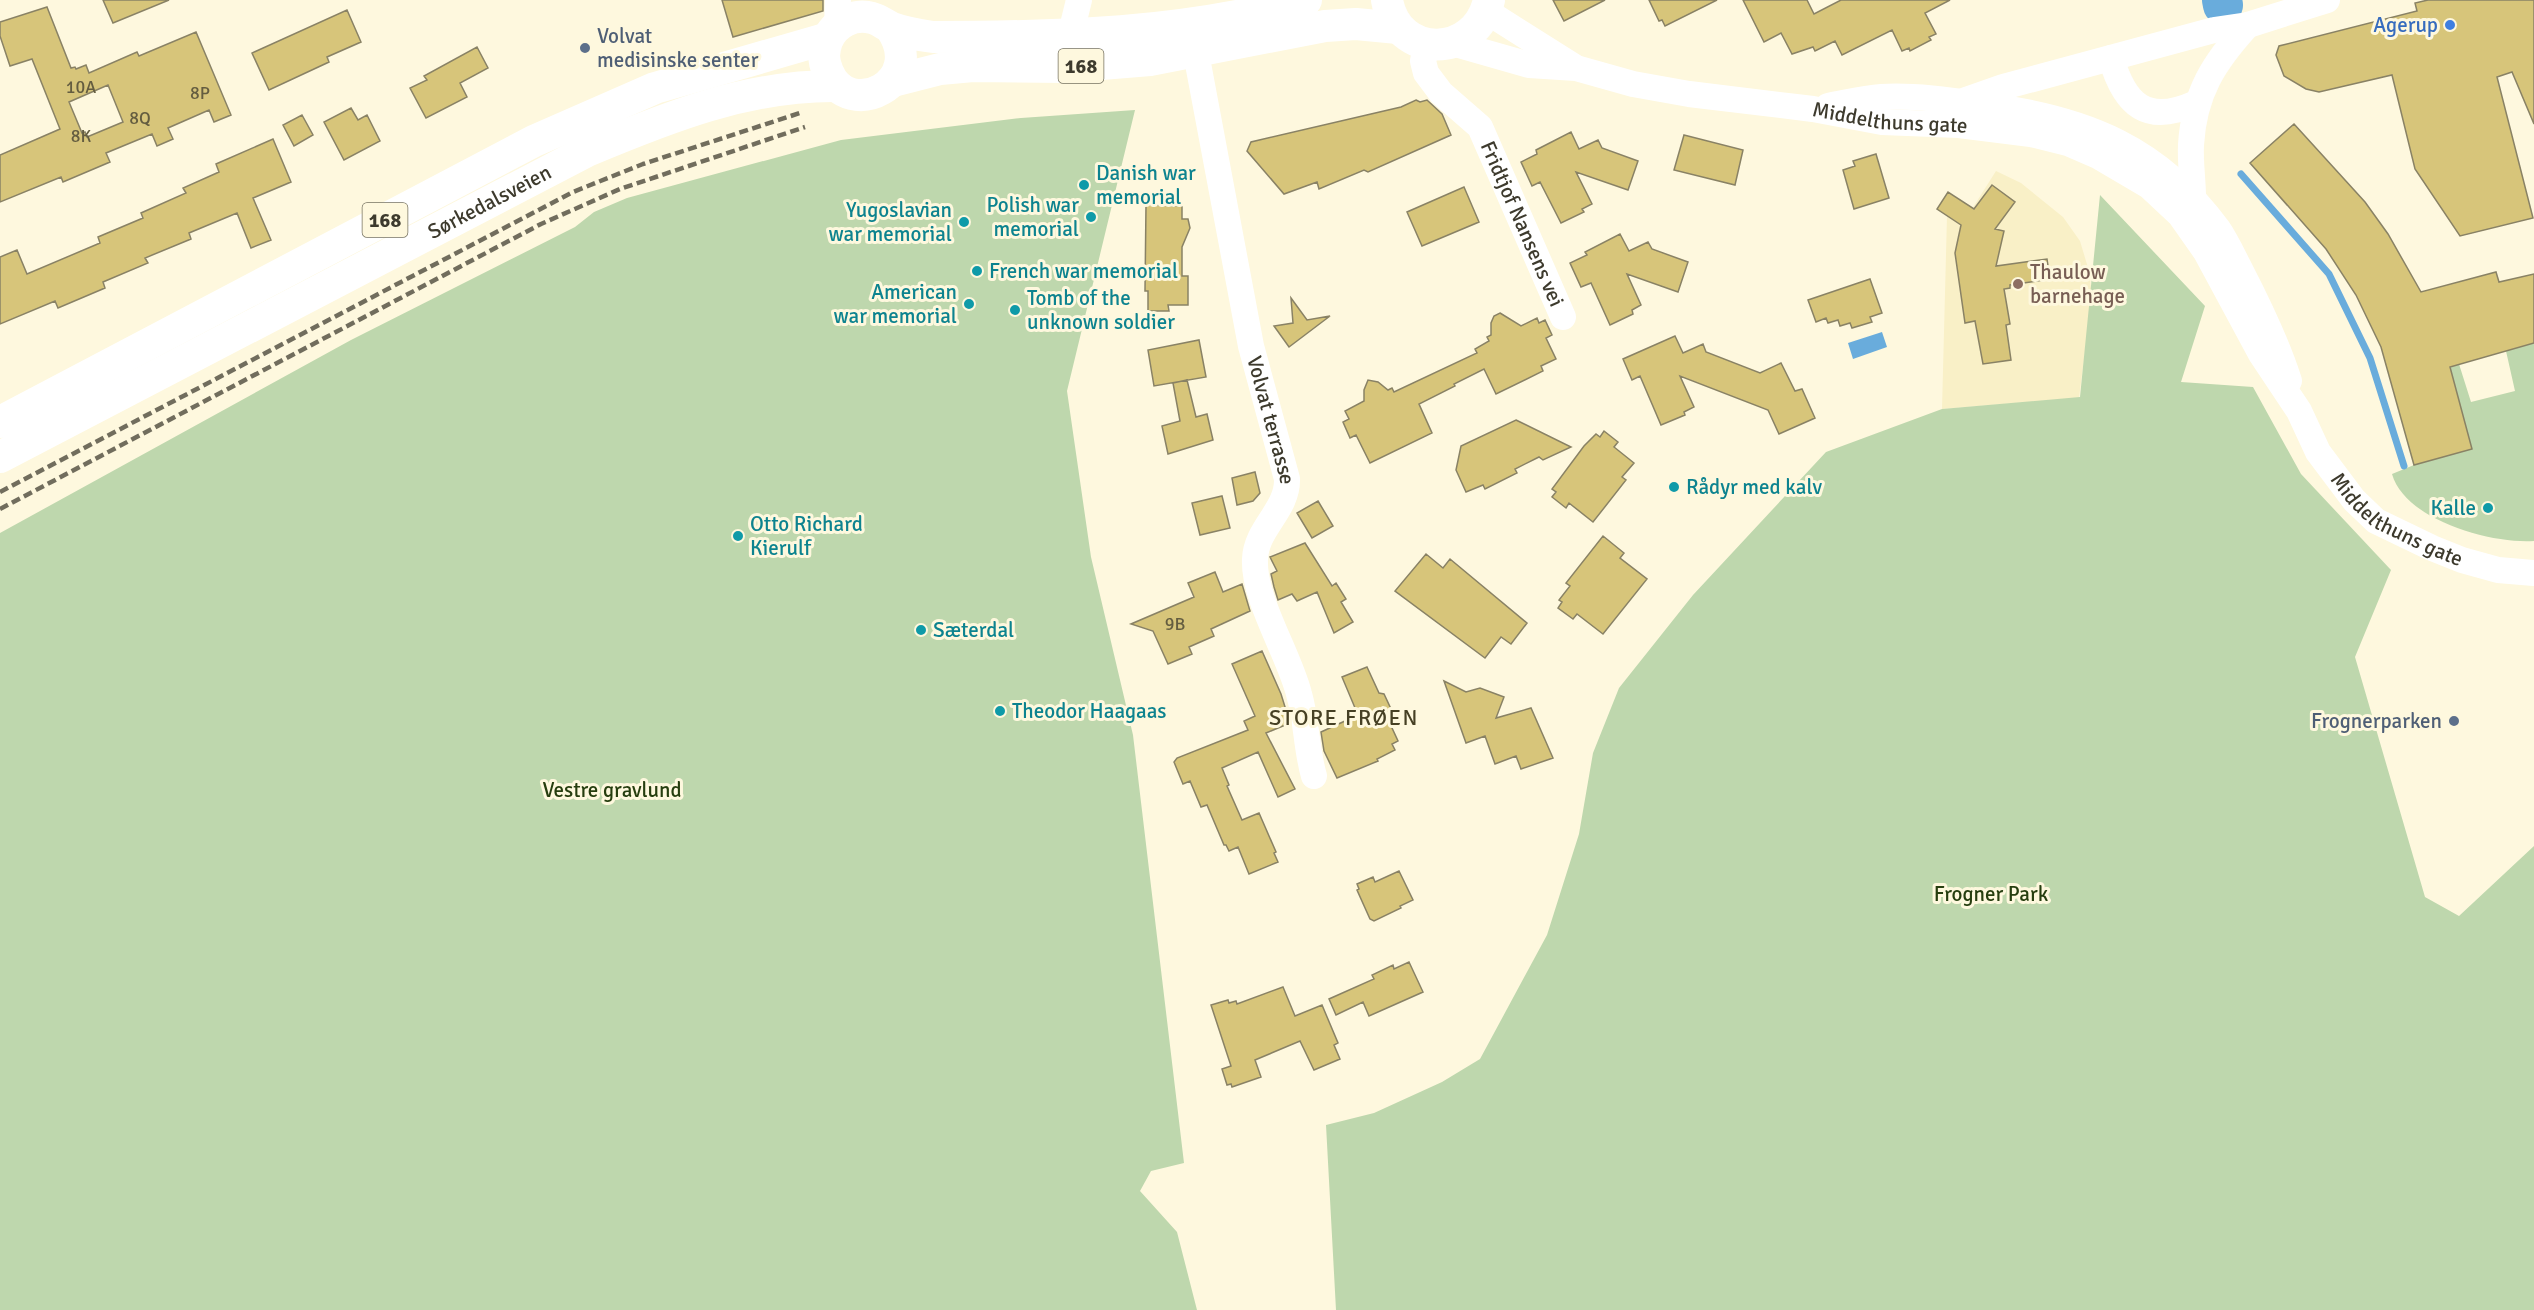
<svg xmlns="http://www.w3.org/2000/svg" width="2534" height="1310" font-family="Signika,sans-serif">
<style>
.built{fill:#f9f0c7}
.green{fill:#bed7ad}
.water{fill:#69acdc}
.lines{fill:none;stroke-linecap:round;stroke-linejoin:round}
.stream{stroke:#69acdc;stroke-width:7}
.river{stroke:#69acdc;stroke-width:40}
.building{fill:#d7c57a;stroke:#898265;stroke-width:1.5;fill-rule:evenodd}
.minor{stroke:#fff;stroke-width:26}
.major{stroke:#fff;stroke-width:32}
.rail{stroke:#716d5d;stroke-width:4.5;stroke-dasharray:9 4.5;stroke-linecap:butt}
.shop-dot{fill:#3f7fe0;stroke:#fef8de;stroke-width:2}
.service-dot{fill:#5c6f8a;stroke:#fef8de;stroke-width:2}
.culture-dot{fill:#0f9aa8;stroke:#fef8de;stroke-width:2}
.education-dot{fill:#8d6e63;stroke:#fef8de;stroke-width:2}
.labels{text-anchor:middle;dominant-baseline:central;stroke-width:6;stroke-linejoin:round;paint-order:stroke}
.number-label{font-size:18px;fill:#645d40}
.shield{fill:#fef8de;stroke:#777362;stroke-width:1.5}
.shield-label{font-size:20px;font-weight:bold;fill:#3d3a2d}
.shop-label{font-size:21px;fill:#366cbe;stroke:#fef8de;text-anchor:end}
.service-label{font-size:21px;fill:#4e5e75;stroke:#fef8de;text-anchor:start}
.street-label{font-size:21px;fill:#3d3a2d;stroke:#fef8de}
.culture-label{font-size:21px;fill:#0d838f;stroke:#fef8de;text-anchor:start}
.education-label{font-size:21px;fill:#785e54;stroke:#fef8de;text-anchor:start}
.park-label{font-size:21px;fill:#263e0f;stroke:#fef8de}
.neighbourhood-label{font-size:22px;letter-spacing:1.5px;fill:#464024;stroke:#fef8de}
</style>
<rect width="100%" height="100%" fill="#fef8de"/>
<path class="built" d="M1996 171 2021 183 2063 217 2080 241 2089 271 2092 297 2079 398 1942 409 1947 216 1959 201 1972 209Z"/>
<path class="green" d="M1135 110 1067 391 1091 557 1133 735 1184 1163 1151 1171 1140 1191 1177 1232 1197 1310H0V533L351 340 575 227 594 212 627 198 841 140 1021 118Z
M2100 195 2205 306 2181 382 2253 387 2301 474 2391 570 2355 657 2425 897 2459 916 2534 846V1310H1336L1326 1125 1374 1113 1442 1082 1480 1059 1547 935 1579 834 1593 753 1619 688 1693 595 1826 452 1942 409 2080 397Z
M2534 343V541C2491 544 2405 520 2392 474L2414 465 2450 367 2459 364 2471 402 2515 391 2506 351Z"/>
<path class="water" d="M1882 332 1887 347 1853 359 1848 343Z"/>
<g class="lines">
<path class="stream" d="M2241 174 2329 274 2370 358 2404 466"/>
<path class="river" d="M2222 0 2223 5"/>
</g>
<path class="building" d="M103 0H169L113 23Z
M722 0H823V11L733 37Z
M1553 0H1605L1564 21Z
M1649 0H1717L1665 26 1662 20 1659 21Z
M1743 0H1807L1814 14 1841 0H1950L1925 13 1936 34 1929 37 1931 40 1910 51 1909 48 1902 51 1892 30 1842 55 1835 41 1815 51 1813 47 1792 54 1781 33 1764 42Z
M2428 0H2534V124L2512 72 2497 77 2533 218 2460 236 2415 169 2392 75 2319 92 2306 89 2284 76 2276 55 2279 46 2417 11 2415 3Z
M47 7 71 68 75 67 76 69 86 65 89 73 137 52 139 56 196 32 231 115 214 122 209 110 168 128 173 139 157 146 152 134 106 153 110 162 63 182 61 177 0 202V155L60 129 32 59 10 66 0 36V22ZM108 85 123 122 87 137 85 132 82 133 69 102Z
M347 10 361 42 327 57 329 62 269 90 252 53Z
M477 47 488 68 460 83 467 97 426 118 410 88 427 80 424 76Z
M1416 100 1420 102 1427 100 1442 114 1451 135 1368 172 1364 170 1319 189 1317 182 1284 194 1247 151 1251 142 1401 107Z
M351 108 358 120 367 115 380 141 344 160 324 122Z
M302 115 313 135 294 146 283 125Z
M2294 124 2365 202 2388 234 2421 292 2496 272 2499 282 2534 274V343L2450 367 2472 449 2414 465 2381 347 2356 295 2326 249 2250 163Z
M1571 132 1579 149 1598 140 1602 148 1638 161 1628 190 1576 172 1592 204 1582 209 1584 212 1561 223 1540 182 1532 186 1521 162 1537 154 1536 150Z
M1684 135 1743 150 1735 185 1674 170Z
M273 139 291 182 253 198 271 240 251 248 237 213 189 233 191 239 145 258 148 263 103 282 105 288 58 308 55 301 0 324V257L17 250 27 274 100 243 98 237 143 218 141 213 186 193 183 188 219 172 216 164Z
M1876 154 1889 198 1854 209 1843 170 1855 166 1853 161Z
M1992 185 2015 202 1995 229 2004 231 1996 266 2047 259 2050 279 2010 285V288L2004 289 2010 324 2006 325 2011 360 1983 364 1975 321 1965 323 1955 253 1961 225 1937 209 1948 192 1974 209Z
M1464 187 1479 222 1422 246 1407 212Z
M1146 205 1182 206V219H1188L1190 228 1182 247V276H1188V305H1168L1169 311H1148V291H1145Z
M1620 234 1629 251 1648 242 1652 249 1688 262 1678 292 1627 274 1641 305 1632 310 1633 314 1610 325 1591 283 1581 287 1570 263 1587 255 1585 252Z
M1870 279 1882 313 1870 317 1872 322 1852 328 1850 323 1840 326 1838 320 1828 323 1826 318 1816 322 1808 300Z
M1291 298 1307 320 1330 316 1289 347 1274 326 1293 323Z
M1500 313 1521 326 1537 318 1539 323 1545 320 1552 335 1546 338 1556 359 1541 366 1543 371 1496 394 1484 369 1454 384 1455 386 1419 404 1432 433 1370 463 1356 435 1350 438 1343 422 1349 419 1345 411 1364 401V390L1368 380 1378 382 1388 390 1392 388 1394 392 1477 353 1475 349 1489 341 1487 337 1491 335V323L1494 316Z
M1675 336 1683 353 1703 344 1706 352 1760 373 1781 363 1795 391 1802 389 1815 418 1779 434 1768 410 1680 376 1694 407 1684 412 1685 415 1661 425 1640 376 1632 380 1623 359Z
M1199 340 1206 377 1154 386 1148 350Z
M1187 380 1196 417 1207 414 1213 440 1168 454 1162 426 1180 421 1173 383Z
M1516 420 1571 447 1543 460 1539 457 1515 469 1517 473 1485 489 1483 485 1466 492 1456 470 1461 446Z
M1604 431 1618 442 1614 447 1634 463 1622 477 1626 480 1593 522 1569 503 1566 508 1552 497 1556 492 1552 489 1584 446 1596 434 1600 437Z
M1255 472 1260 493 1253 501 1237 505 1232 478Z
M1222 496 1230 528 1200 535 1192 503Z
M1318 501 1333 526 1312 538 1297 513Z
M1603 536 1624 553 1620 558 1647 579 1603 634 1577 614 1573 619 1558 608 1562 602 1559 600 1570 586 1566 583Z
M1305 543 1332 586 1336 583 1346 599 1341 602 1353 622 1334 633 1317 592 1297 601 1292 594 1278 600 1274 587 1271 574 1277 571 1270 557Z
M1426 554 1443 568 1450 559 1527 623 1511 644 1501 637 1485 658 1395 591Z
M1215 572 1223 592 1242 584 1250 611 1211 629 1214 636 1189 647 1192 654 1168 664 1153 631 1131 624 1194 597 1188 583Z
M1262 651 1281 694 1290 723 1266 733 1295 789 1278 797 1258 752 1222 768 1229 785 1227 786 1242 820 1259 813 1276 852 1274 853 1278 862 1249 874 1238 847 1229 851 1226 845H1224L1207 805 1201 807 1190 781 1183 784 1174 762 1177 758 1248 730 1244 721 1255 716 1232 664Z
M1367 667 1379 693 1384 694 1391 709V712L1386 715 1398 741 1392 744 1395 750 1377 759 1378 761 1337 778 1324 751 1321 732 1358 715 1342 677Z
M1444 681 1466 692 1480 688 1504 697 1496 718 1531 708 1553 758 1521 769 1516 756 1495 764 1485 736 1466 743Z
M1399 871 1413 900 1400 906 1401 908 1374 921 1370 919 1357 890 1359 889 1357 884 1373 877 1375 882Z
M1409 962 1423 992 1369 1016 1363 1002 1336 1015 1329 999 1374 979 1372 975 1393 965 1394 969Z
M1283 987 1295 1016 1322 1005 1338 1043 1334 1045 1340 1059 1314 1070 1300 1041 1255 1060 1261 1077 1232 1087 1231 1084 1227 1085 1222 1069 1231 1066 1211 1005 1228 1000 1229 1003 1236 1001 1237 1004Z"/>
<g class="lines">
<g class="minor">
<path d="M1486 11 1573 66"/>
<path d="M837 26 838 0"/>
<path d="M1070 37 1079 0"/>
<path id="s1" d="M1452 43 1529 65 1576 68 1633 84 1689 94 1813 109 1882 122 1959 125 2031 134 2068 143 2098 156 2149 186 2180 215 2206 252 2261 354 2299 411 2318 452 2354 500 2376 521 2432 548 2462 560 2498 570 2534 573"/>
<path id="s2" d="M1426 44 1423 61 1426 73 1441 93 1480 127 1563 317"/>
<path id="s3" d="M1196 53 1251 346 1287 479C1288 510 1256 528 1255 559 1253 599 1289 654 1299 694 1307 721 1306 749 1314 776"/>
<path d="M2111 58C2125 106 2147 125 2196 103"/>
<path d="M1966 100 2003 87 2214 30 2248 25 2327 0"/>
<path d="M1828 106C1845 103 1864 98 1881 97 1917 95 1955 101 1990 106 2086 119 2159 148 2218 229 2227 242 2234 258 2242 273 2260 308 2277 343 2289 381"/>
<path d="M2193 197C2193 180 2190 162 2191 145 2194 93 2214 62 2248 25"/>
</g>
<g class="major">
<path d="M1387 0C1397 60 1476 59 1489 0"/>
<path d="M890 27C930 83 848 122 828 72 823 61 823 52 827 41 834 23 854 13 872 18 880 20 885 25 892 28 905 33 919 35 933 37 1060 37 1183 34 1306 0"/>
<path d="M893 81 940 69 973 66 1065 67 1150 60 1325 26 1356 24 1398 28"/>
<path d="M0 422 534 141 655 88 828 38"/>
<path id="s4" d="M0 457 587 151C668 117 748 85 837 86"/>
</g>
<path class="rail" d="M0 492 573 192 643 164 800 113
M0 509 541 224 620 189 805 127"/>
</g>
<circle class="shop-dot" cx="2450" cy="25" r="6"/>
<g class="service-dot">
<circle cx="585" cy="48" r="6"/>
<circle cx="2454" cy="721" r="6"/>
</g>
<g class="culture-dot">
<circle cx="1084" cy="185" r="6"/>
<circle cx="1091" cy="217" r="6"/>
<circle cx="964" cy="222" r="6"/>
<circle cx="977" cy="271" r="6"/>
<circle cx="969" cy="304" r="6"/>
<circle cx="1015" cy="310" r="6"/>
<circle cx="1674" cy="487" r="6"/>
<circle cx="2488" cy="508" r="6"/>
<circle cx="738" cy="536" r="6"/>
<circle cx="921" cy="630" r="6"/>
<circle cx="1000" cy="711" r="6"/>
</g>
<circle class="education-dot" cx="2018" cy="284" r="6"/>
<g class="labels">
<g class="number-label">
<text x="81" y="87">10A</text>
<text x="200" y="93">8P</text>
<text x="140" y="118">8Q</text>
<text x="81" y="136">8K</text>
<text x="1175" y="624">9B</text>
</g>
<g class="shield">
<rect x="1058.5" y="49" width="45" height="34" rx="4.5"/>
<rect x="362.5" y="203" width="45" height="34" rx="4.5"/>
</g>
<g class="shield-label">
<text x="1081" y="66">168</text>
<text x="385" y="220">168</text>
</g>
<g class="shop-label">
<text x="2438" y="25">Agerup</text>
</g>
<g class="service-label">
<text x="597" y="36">Volvat<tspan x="597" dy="24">medisinske senter</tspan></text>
<text x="2442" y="721" text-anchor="end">Frognerparken</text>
</g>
<g class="street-label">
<text stroke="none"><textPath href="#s1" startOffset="446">Middelthuns gate</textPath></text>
<text stroke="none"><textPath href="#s4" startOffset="552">Sørkedalsveien</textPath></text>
<text stroke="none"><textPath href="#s2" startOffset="212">Fridtjof Nansens vei</textPath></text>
<text stroke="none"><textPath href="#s3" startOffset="375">Volvat terrasse</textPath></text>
<text stroke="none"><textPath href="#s1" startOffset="1142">Middelthuns gate</textPath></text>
</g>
<g class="culture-label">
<text x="1096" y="173">Danish war<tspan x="1096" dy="24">memorial</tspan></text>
<text x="1079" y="205" text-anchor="end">Polish war<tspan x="1079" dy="24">memorial</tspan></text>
<text x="952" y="210" text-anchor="end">Yugoslavian<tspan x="952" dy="24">war memorial</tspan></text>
<text x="989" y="271">French war memorial</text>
<text x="957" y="292" text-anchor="end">American<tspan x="957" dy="24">war memorial</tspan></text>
<text x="1027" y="298">Tomb of the<tspan x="1027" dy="24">unknown soldier</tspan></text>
<text x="1686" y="487">Rådyr med kalv</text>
<text x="2476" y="508" text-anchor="end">Kalle</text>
<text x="750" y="524">Otto Richard<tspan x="750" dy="24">Kierulf</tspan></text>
<text x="933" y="630">Sæterdal</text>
<text x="1012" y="711">Theodor Haagaas</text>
</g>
<g class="education-label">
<text x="2030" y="272">Thaulow<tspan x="2030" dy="24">barnehage</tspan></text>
</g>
<g class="park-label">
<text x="612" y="790">Vestre gravlund</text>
<text x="1991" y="894">Frogner Park</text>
</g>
<g class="neighbourhood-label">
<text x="1344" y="717">STORE FRØEN</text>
</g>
</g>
</svg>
